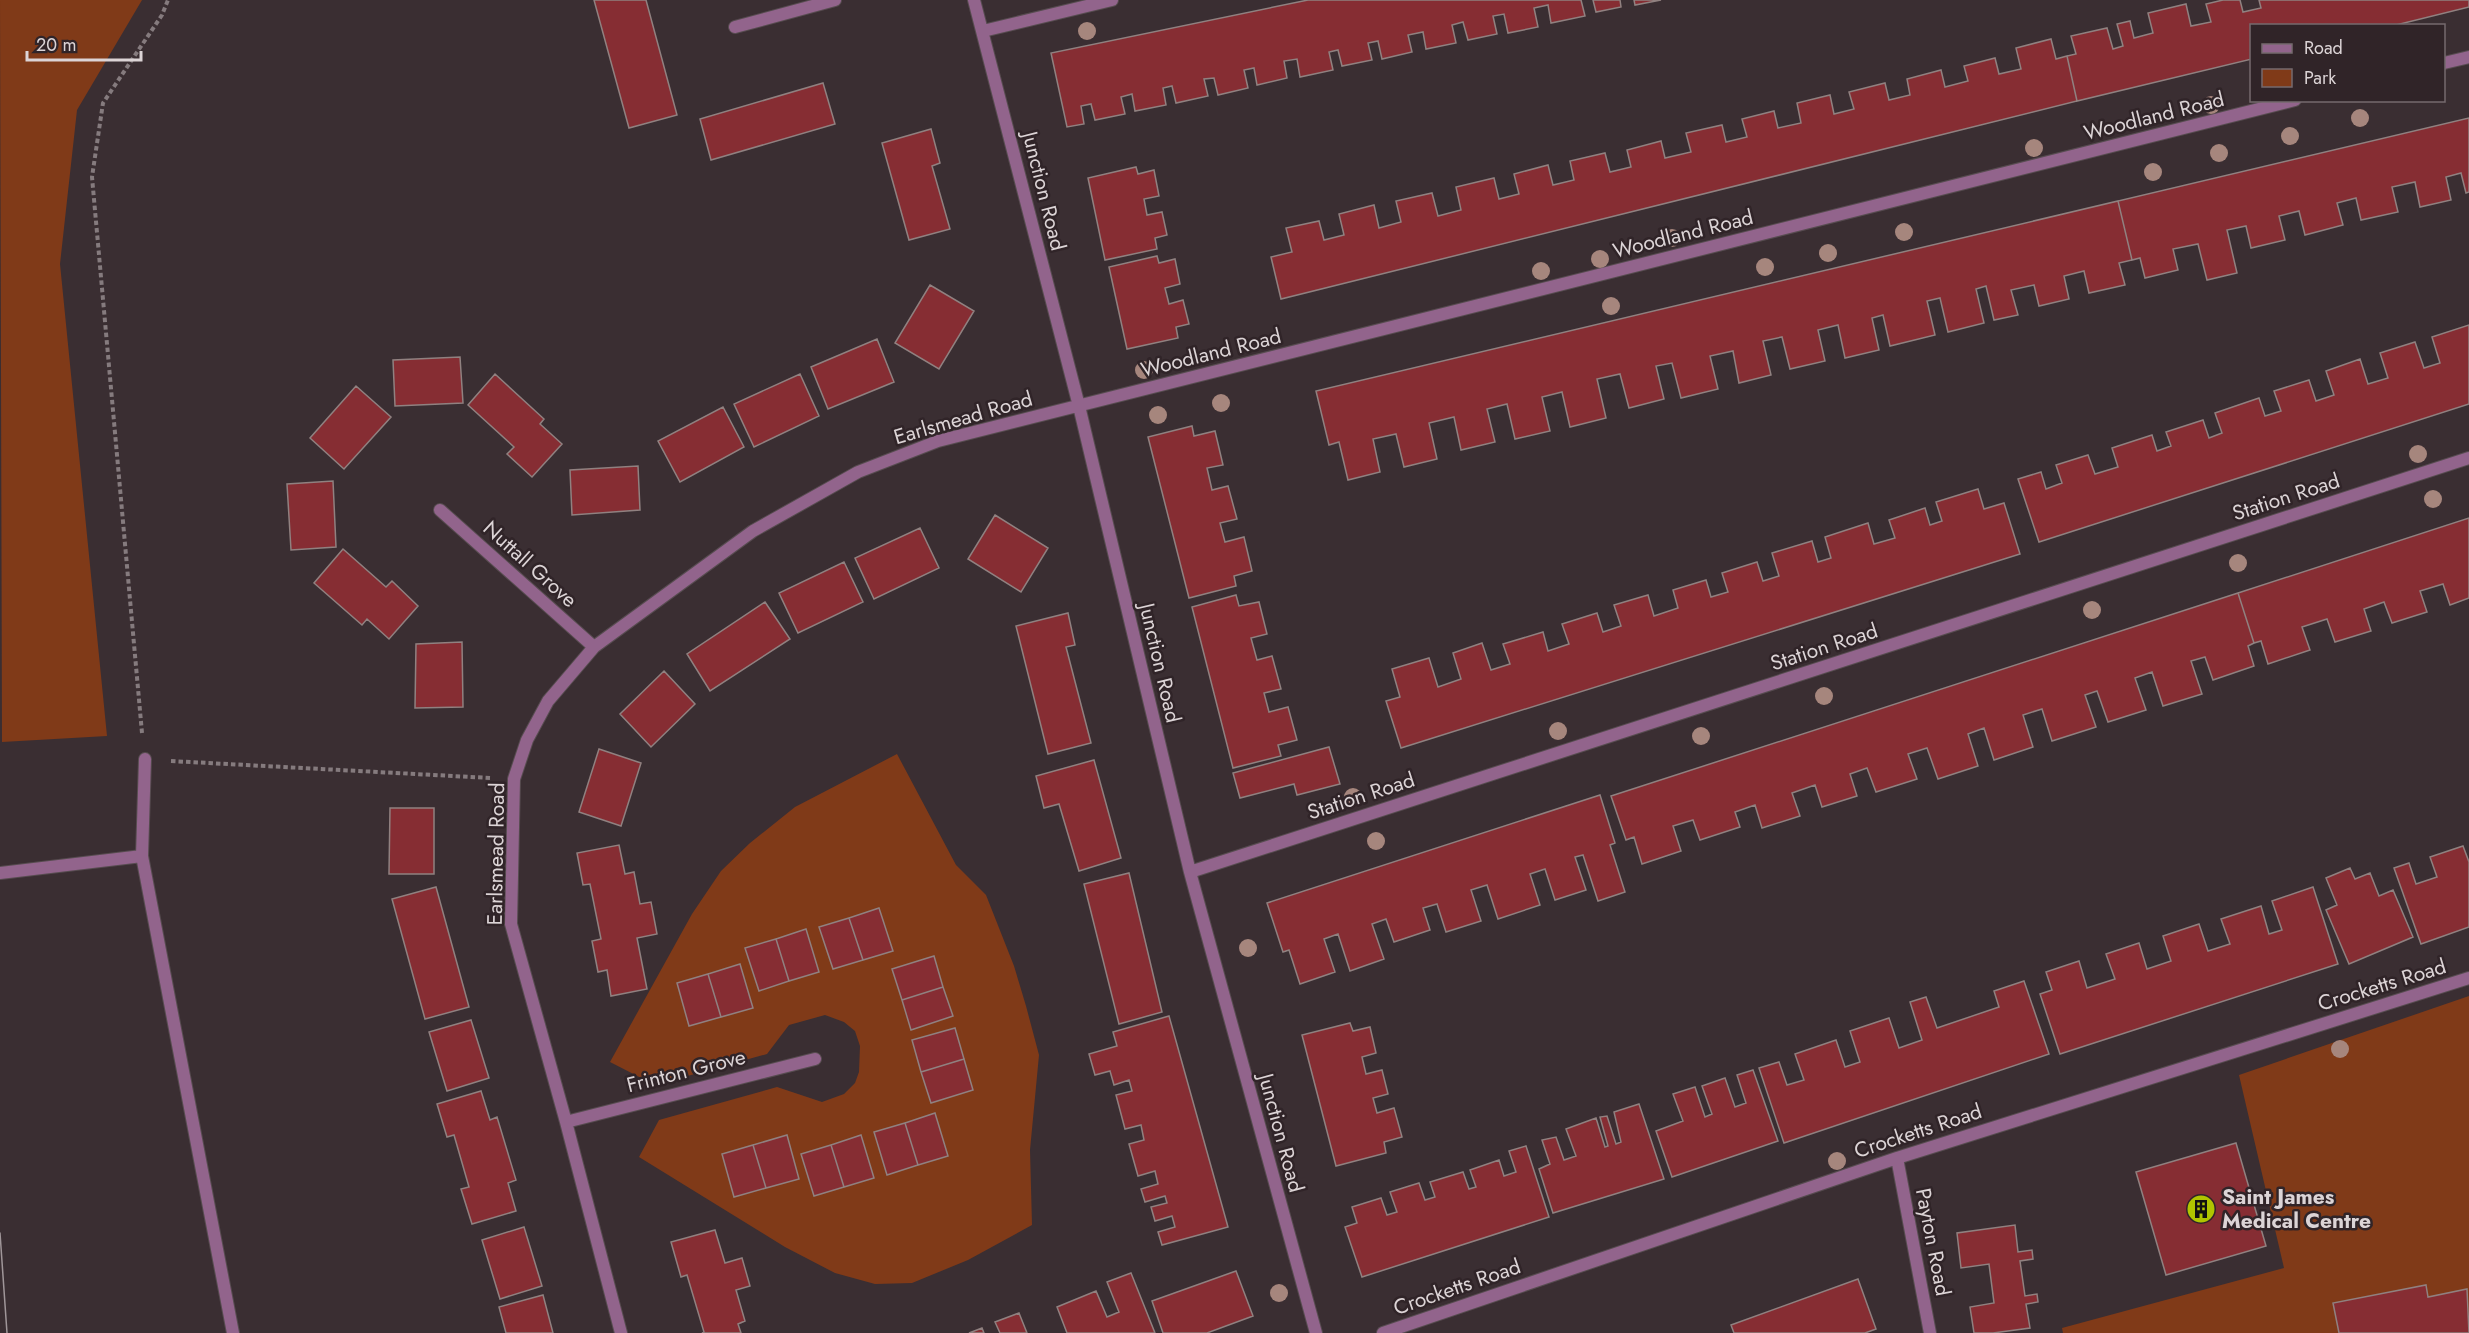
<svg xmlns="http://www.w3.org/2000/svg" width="2469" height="1333" font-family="Jost,sans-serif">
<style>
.green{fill:#803a18}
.building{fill:#862d33;stroke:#908180;stroke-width:1.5}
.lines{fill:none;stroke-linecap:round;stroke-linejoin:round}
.service-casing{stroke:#574c50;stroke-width:14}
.minor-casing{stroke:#574c50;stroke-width:14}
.path{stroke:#857b7e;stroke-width:4;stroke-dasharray:4.5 3;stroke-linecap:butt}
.service{stroke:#92648c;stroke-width:12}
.minor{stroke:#92648c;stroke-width:12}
.tram{stroke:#a09699;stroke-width:1.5}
.tree{fill:#a6867d}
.labels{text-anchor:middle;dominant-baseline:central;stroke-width:5;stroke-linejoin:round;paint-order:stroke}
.street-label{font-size:21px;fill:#dcd4d6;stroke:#302428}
.poi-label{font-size:21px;font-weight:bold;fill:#dcd4d6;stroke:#302428;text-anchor:start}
</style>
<rect width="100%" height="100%" fill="#3a2e32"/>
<path class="green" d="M0 0H142L77 110 60 264 107 736 2 742Z
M897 754 956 865 986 895 1014 966 1026 1006 1039 1055 1030 1150 1032 1225 968 1260 912 1283 875 1284 835 1273 785 1247 639 1157 659 1120 777 1087 822 1102 844 1094 855 1083 859 1072 860 1046 855 1031 844 1022 825 1015 789 1025 767 1054 655 1085 610 1062 692 914 721 871 750 843 795 807Z
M2469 996V1333H2063L2062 1328 2284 1268 2239 1075Z"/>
<path class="building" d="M594 0H646L677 115 629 128Z
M1308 0H1581L1585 16 1551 23 1548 5 1534 8 1538 27 1508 33 1504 14 1493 16 1497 34 1468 40 1463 22 1452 25 1456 43 1426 49 1423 32 1408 35 1412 52 1382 59 1378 41 1368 43 1372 60 1342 66 1338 50 1329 52 1333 70 1300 77 1297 59 1284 61 1287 78 1257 85 1254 68 1244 70 1248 88 1218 95 1214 78 1204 79 1208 96 1176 103 1172 86 1163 88 1166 105 1135 111 1132 94 1121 97 1125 114 1095 120 1091 104 1081 106 1084 124 1067 127 1051 53Z
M1593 0H1620L1621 7 1596 12Z
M1634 0H1661L1635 5Z
M2223 0H2240L2243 12 2261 8 2259 0H2469V7L2392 26H2252V59L2077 101 2067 56 2076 54 2071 36 2107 28 2113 49 2123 46 2117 24 2130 21 2134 38 2153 33 2148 13 2186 4 2191 26 2211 22 2206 4Z
M2051 39 2056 59 2067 56 2077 101 1281 299 1271 257 1292 252 1286 228 1319 221 1324 240 1344 235 1339 214 1374 205 1379 228 1401 222 1396 201 1432 193 1438 216 1461 210 1456 187 1494 178 1499 199 1519 194 1514 174 1548 165 1553 185 1574 180 1570 161 1605 153 1610 172 1631 167 1627 150 1661 141 1665 158 1691 152 1686 133 1722 125 1726 142 1747 137 1742 119 1774 111 1778 128 1801 123 1797 103 1830 95 1834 114 1854 109 1849 92 1885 83 1889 100 1910 95 1907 79 1941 70 1945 87 1968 81 1964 66 1995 58 1999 74 2021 69 2016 48Z
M823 83 835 124 711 160 700 119Z
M2469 118V192L2466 193 2461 173 2446 177 2451 200 2420 207 2415 182 2392 187 2398 212 2361 220 2356 198 2337 203 2343 225 2305 235 2299 211 2279 216 2285 240 2251 248 2246 226 2227 230 2237 273 2207 280 2198 244 2173 249 2178 270 2145 278 2140 258 2132 260 2118 201Z
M931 129 940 163 932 166 950 229 909 240 882 143Z
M1136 167 1138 174 1154 170 1159 196 1144 199 1147 215 1162 212 1167 235 1155 238 1157 249 1105 260 1088 178Z
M2118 201 2132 260 2119 263 2125 285 2089 293 2084 271 2064 276 2069 299 2039 306 2034 285 2011 290 2018 315 1994 320 1986 286 1976 289 1984 323 1948 332 1940 298 1927 301 1935 335 1890 346 1883 315 1872 318 1879 350 1845 358 1838 325 1818 330 1825 361 1790 369 1782 337 1763 341 1771 375 1739 383 1733 351 1710 356 1718 389 1681 398 1672 363 1656 366 1664 399 1629 408 1620 374 1597 379 1606 418 1570 427 1562 392 1542 397 1550 431 1515 439 1507 404 1487 409 1495 442 1461 450 1454 417 1429 423 1437 459 1404 467 1396 434 1373 439 1380 472 1348 480 1339 442 1329 445 1316 391Z
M1157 256 1159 263 1175 259 1180 284 1165 288 1169 304 1183 300 1189 324 1176 327 1178 338 1127 349 1109 267Z
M930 285 974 311 939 369 895 343Z
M2469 325V404L2039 542 2018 479 2041 472 2046 489 2062 483 2056 465 2088 455 2095 474 2118 467 2112 448 2152 435 2157 451 2171 446 2166 432 2203 420 2209 438 2222 433 2215 413 2259 398 2265 416 2281 411 2274 391 2309 380 2316 401 2334 395 2326 371 2360 359 2368 384 2388 378 2380 353 2415 342 2424 368 2440 363 2432 337Z
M877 339 894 382 828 409 811 367Z
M460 357 463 403 395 406 393 360Z
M495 374 544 419 540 424 562 444 532 477 507 454 514 447 468 405Z
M800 374 819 416 754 447 734 404Z
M356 386 391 417 344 469 310 438Z
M723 407 744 447 680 482 658 441Z
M1192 426 1194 436 1215 431 1223 465 1207 468 1212 490 1228 486 1237 519 1220 523 1225 542 1244 537 1252 571 1234 576 1236 586 1189 598 1148 437Z
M638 466 640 510 572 515 570 470Z
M333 481 336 547 291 550 287 484Z
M1978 489 1984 509 2004 503 2020 554 1401 748 1386 701 1400 697 1392 669 1429 658 1438 687 1461 679 1453 653 1482 643 1491 670 1510 664 1503 644 1543 632 1548 651 1569 644 1562 624 1597 613 1603 632 1621 626 1614 605 1648 595 1654 616 1678 608 1673 590 1706 580 1711 597 1728 592 1722 573 1757 562 1763 581 1779 576 1772 553 1812 541 1818 562 1831 558 1825 537 1868 523 1874 544 1895 538 1889 520 1925 508 1930 525 1942 521 1936 502Z
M995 515 1048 548 1021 592 968 559Z
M2469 518V598L2450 605 2443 584 2420 591 2427 612 2392 623 2384 602 2364 609 2371 631 2335 642 2327 619 2302 627 2310 650 2268 664 2261 641 2254 643 2238 593Z
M920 528 939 568 874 599 855 558Z
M343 549 386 587 392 581 418 606 389 639 367 619 362 625 314 583Z
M844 562 863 602 798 633 779 593Z
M2238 593 2254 643 2248 646 2254 666 2213 680 2205 657 2191 661 2202 694 2163 706 2152 672 2135 678 2146 710 2108 722 2097 691 2085 695 2096 727 2052 741 2042 709 2023 715 2033 747 1994 760 1984 728 1968 734 1978 766 1938 779 1927 748 1908 754 1917 779 1876 792 1867 768 1850 774 1857 796 1822 807 1815 785 1792 793 1800 816 1762 828 1755 805 1735 812 1740 827 1700 840 1693 820 1673 826 1681 851 1642 864 1634 837 1626 840 1611 796Z
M1236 595 1239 606 1259 602 1267 634 1251 638 1257 660 1272 656 1281 689 1264 693 1269 712 1288 707 1297 740 1278 745 1281 756 1233 768 1192 607Z
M765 602 790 639 710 691 687 654Z
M1068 613 1075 645 1066 647 1091 743 1048 754 1016 626Z
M462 642 463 707 415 708 416 644Z
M664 671 695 704 651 747 620 714Z
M1329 747 1340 784 1297 795 1294 784 1240 798 1233 773Z
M599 749 641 763 621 826 579 812Z
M1094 760 1121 858 1079 871 1059 804 1044 808 1036 776Z
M1600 795 1615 843 1610 845 1625 892 1598 901 1583 855 1575 857 1586 890 1555 900 1545 869 1530 874 1540 905 1498 919 1487 885 1471 890 1481 921 1446 932 1437 904 1423 908 1430 930 1394 942 1386 919 1372 924 1384 959 1350 971 1338 934 1324 939 1335 972 1300 984 1289 950 1283 952 1267 903Z
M390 808H434V874H389Z
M619 845 625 874 634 872 640 904 651 902 657 934 637 938 647 989 611 996 607 970 598 972 592 941 601 939 590 884 583 885 577 853Z
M2463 846 2469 862V927L2421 944 2394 868 2409 863 2416 884 2437 877 2430 857Z
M2350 868 2355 879 2370 873 2379 896 2393 890 2413 937 2349 964 2326 910 2337 905 2326 878Z
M1129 873 1162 1012 1119 1024 1084 884Z
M436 887 469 1007 425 1019 392 899Z
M2313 887 2338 964 2060 1054 2040 994 2052 990 2046 972 2079 961 2087 988 2115 979 2106 954 2139 943 2147 969 2171 961 2163 936 2199 924 2208 951 2230 944 2221 919 2261 906 2269 934 2282 930 2272 901Z
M879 908 893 951 863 960 849 918Z
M849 918 863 960 833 969 819 927Z
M806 929 819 972 789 981 776 939Z
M776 939 789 981 759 991 745 948Z
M934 956 943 987 902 1000 892 969Z
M740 964 753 1008 721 1017 708 974Z
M708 974 721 1017 689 1026 677 983Z
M2024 981 2049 1054 1784 1143 1759 1068 1779 1062 1787 1085 1804 1080 1795 1054 1836 1040 1845 1067 1860 1062 1850 1031 1889 1018 1899 1048 1922 1040 1910 1002 1926 997 1937 1028 1999 1007 1994 991Z
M943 987 953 1016 911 1030 902 1000Z
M1169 1016 1228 1227 1162 1245 1158 1232 1175 1227 1172 1216 1155 1221 1151 1207 1167 1203 1165 1196 1145 1202 1141 1189 1158 1184 1155 1171 1138 1176 1129 1144 1144 1140 1141 1125 1125 1129 1116 1095 1132 1091 1129 1080 1114 1085 1110 1071 1095 1075 1089 1054 1117 1046 1113 1032Z
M471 1020 489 1078 447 1091 429 1032Z
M1350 1023 1353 1031 1370 1027 1376 1053 1362 1057 1366 1074 1382 1070 1388 1094 1373 1098 1377 1113 1394 1108 1402 1137 1384 1142 1386 1153 1336 1166 1302 1035Z
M955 1028 964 1059 921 1072 912 1040Z
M964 1059 973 1090 931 1103 921 1072Z
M1753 1070 1778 1141 1672 1177 1656 1131 1683 1121 1673 1094 1695 1087 1705 1117 1712 1114 1702 1086 1725 1078 1735 1107 1746 1103 1737 1075Z
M481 1091 490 1120 497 1117 516 1180 508 1183 516 1211 472 1224 461 1189 469 1187 454 1135 447 1137 437 1104Z
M1639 1104 1664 1179 1553 1213 1539 1169 1550 1164 1542 1140 1556 1137 1564 1160 1576 1156 1566 1129 1596 1118 1605 1147 1608 1146 1600 1117 1607 1116 1616 1144 1621 1142 1614 1112Z
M935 1113 948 1156 918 1165 905 1123Z
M905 1123 918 1165 887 1175 874 1132Z
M787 1135 799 1179 766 1188 753 1145Z
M861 1135 874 1178 844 1187 831 1145Z
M2236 1143 2266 1246 2166 1275 2136 1172Z
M753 1145 766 1188 734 1197 722 1154Z
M831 1145 844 1187 814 1196 801 1154Z
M1526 1146 1549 1217 1362 1277 1345 1227 1357 1223 1352 1207 1381 1198 1387 1215 1397 1212 1390 1192 1419 1183 1425 1200 1435 1197 1430 1182 1463 1172 1469 1189 1476 1187 1470 1170 1499 1160 1504 1176 1516 1172 1509 1151Z
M2015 1225 2018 1252 2032 1250 2033 1259 2020 1261 2025 1296 2037 1294 2038 1302 2026 1304 2030 1328 1993 1333H1974L1970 1307 1994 1303 1989 1264 1961 1268 1957 1233Z
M524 1227 542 1286 500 1299 482 1240Z
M715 1230 725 1263 742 1258 750 1286 736 1290 745 1321 738 1324 741 1333H702L704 1332 687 1275 681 1277 671 1242Z
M1236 1271 1253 1316 1207 1333H1163L1152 1301Z
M1131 1273 1155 1333H1067L1057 1307 1096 1291 1107 1317 1119 1312 1107 1282Z
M1858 1279 1876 1329 1865 1333H1734L1731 1325Z
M2426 1285 2428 1297 2467 1289 2469 1333H2339L2333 1303Z
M543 1295 553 1333H506L499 1307Z
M1019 1313 1027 1333H1000L995 1322Z
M982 1328 984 1333H969Z"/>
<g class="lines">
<g class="service-casing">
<path id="service" d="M145 759 142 856 233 1333
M0 873 142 856"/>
</g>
<g class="minor-casing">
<path id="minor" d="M974 0 1079 406 1190 872 1316 1333
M735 27 835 0
M983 31 1112 0
M2444 63 2469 57
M440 510 594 647
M1190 872 2469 458
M566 1122 815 1059
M1897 1158 1930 1333
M621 1333 566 1122 511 924 514 779 527 740 548 701 594 647 753 531 858 472 938 441 2295 100
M1383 1333 1897 1158 2469 978"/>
</g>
<path class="path" d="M142 733 92 177 103 103 162 15 168 0
M171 761 490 778"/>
<use href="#service" class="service"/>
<use href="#minor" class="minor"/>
<path class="tram" d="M0 1233 7 1333"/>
</g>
<g class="tree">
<circle cx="1087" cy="31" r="9"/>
<circle cx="2211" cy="105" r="9"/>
<circle cx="2360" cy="118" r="9"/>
<circle cx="2290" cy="136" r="9"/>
<circle cx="2034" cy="148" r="9"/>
<circle cx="2219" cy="153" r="9"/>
<circle cx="2153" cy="172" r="9"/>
<circle cx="1904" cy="232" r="9"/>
<circle cx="1672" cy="238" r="9"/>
<circle cx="1828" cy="253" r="9"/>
<circle cx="1600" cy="259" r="9"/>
<circle cx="1765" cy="267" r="9"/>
<circle cx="1541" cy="271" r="9"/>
<circle cx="1611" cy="306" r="9"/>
<circle cx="1144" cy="370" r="9"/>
<circle cx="1221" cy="403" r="9"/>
<circle cx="1158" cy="415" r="9"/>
<circle cx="2418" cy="454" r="9"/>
<circle cx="2433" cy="499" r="9"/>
<circle cx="2238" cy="563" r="9"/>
<circle cx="2092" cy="610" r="9"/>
<circle cx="1824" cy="696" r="9"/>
<circle cx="1558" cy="731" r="9"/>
<circle cx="1701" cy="736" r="9"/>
<circle cx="1353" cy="797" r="9"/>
<circle cx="1376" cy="841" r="9"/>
<circle cx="1248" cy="948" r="9"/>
<circle cx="2340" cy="1049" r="9"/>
<circle cx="1837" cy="1161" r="9"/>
<circle cx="1279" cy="1293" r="9"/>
</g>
<defs>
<g id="building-disc" transform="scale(1.5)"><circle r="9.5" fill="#b0c500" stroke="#302428"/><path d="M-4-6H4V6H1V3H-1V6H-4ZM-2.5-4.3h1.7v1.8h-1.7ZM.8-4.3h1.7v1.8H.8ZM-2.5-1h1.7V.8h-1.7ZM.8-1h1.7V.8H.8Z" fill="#111"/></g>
</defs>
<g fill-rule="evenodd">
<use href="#building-disc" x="2201" y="1209"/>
</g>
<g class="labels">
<g class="street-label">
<text transform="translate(2154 116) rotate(-14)">Woodland Road</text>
<text transform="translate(1044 191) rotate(76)">Junction Road</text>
<text transform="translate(1683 234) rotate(-14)">Woodland Road</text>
<text transform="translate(1211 353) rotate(-14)">Woodland Road</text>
<text transform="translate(963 418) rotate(-16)">Earlsmead Road</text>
<text transform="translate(2286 497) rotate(-18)">Station Road</text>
<text transform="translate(530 564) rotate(42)">Nuttall Grove</text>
<text transform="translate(1824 647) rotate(-18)">Station Road</text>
<text transform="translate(1160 663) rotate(77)">Junction Road</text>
<text transform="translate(1361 796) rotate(-18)">Station Road</text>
<text transform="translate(496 854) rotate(-89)">Earlsmead Road</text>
<text transform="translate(2382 985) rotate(-17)">Crocketts Road</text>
<text transform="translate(686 1071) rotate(-14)">Frinton Grove</text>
<text transform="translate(1918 1131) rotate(-18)">Crocketts Road</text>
<text transform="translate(1281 1133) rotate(75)">Junction Road</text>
<text transform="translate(1933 1242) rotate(79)">Payton Road</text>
<text transform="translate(1457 1287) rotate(-19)">Crocketts Road</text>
</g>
<g class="poi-label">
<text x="2222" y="1197">Saint James<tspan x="2222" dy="24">Medical Centre</tspan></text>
</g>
</g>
<rect x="2250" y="24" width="195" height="78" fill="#302428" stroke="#756a6e" stroke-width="1.5"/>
<rect x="2262" y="44" width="30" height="9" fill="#92648c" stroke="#756a6e" stroke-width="1.5"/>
<text x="2304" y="54" font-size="18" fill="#dcd4d6">Road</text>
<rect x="2262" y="69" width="30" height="18" fill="#803a18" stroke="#756a6e" stroke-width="1.5"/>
<text x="2304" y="84" font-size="18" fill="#dcd4d6">Park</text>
<path d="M27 51v9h114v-9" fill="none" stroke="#dcd4d6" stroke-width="3"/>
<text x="36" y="51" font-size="18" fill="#dcd4d6" stroke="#302428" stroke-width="4.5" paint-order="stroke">20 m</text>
</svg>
